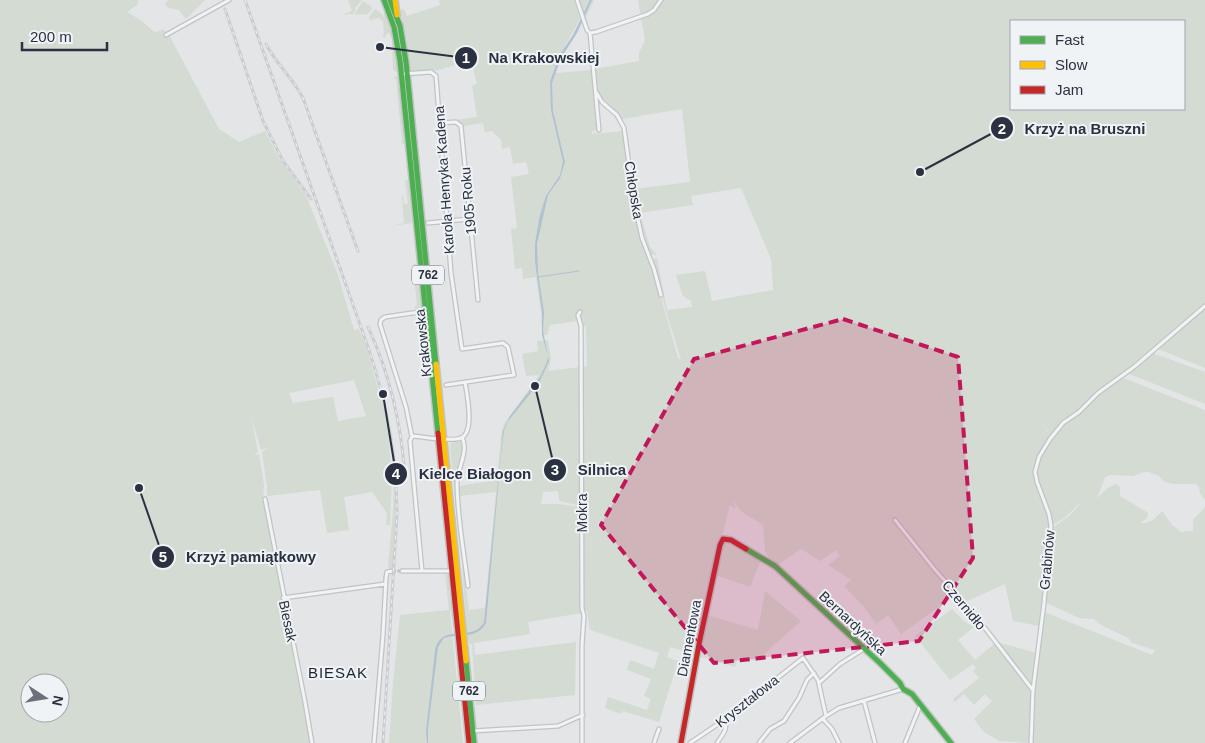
<svg xmlns="http://www.w3.org/2000/svg" width="1205" height="743" font-family="Arial,sans-serif">
<style>
.green{fill:#d3dbd3;fill-rule:evenodd}
.water{fill:#b2c1d1}
.lines{fill:none;stroke-linecap:round;stroke-linejoin:round}
.stream{stroke:#b2c1d1;stroke-width:1}
.street-tunnel{stroke:#bec1c6;stroke-width:3;stroke-dasharray:3 1.5;stroke-linecap:butt}
.street-casing{stroke:#c1c3c5;stroke-width:5.5}
.fast-casing{stroke:#c1c3c5;stroke-width:8}
.slow-casing{stroke:#c1c3c5;stroke-width:8}
.jam-casing{stroke:#c1c3c5;stroke-width:8}
.street{stroke:#f1f3f4;stroke-width:3}
.fast{stroke:#4caf50;stroke-width:5}
.slow{stroke:#ffc107;stroke-width:5}
.jam{stroke:#c62828;stroke-width:5}
.rail-casing{stroke:#cbcccf;stroke-width:3}
.rail{stroke:#f0f3f6;stroke-width:1;stroke-dasharray:4;stroke-linecap:butt}
.marked{fill:#c2185b;fill-opacity:0.2;stroke:#c2185b;stroke-width:4;stroke-dasharray:10 6;stroke-linejoin:round}
.labels{text-anchor:middle;dominant-baseline:central;stroke-width:4;stroke-linejoin:round;paint-order:stroke}
.shield{fill:#f0f3f6;stroke:#656b77;stroke-width:1}
.shield-label{font-size:12px;font-weight:bold;fill:#2a3140}
.street-label{font-size:14px;fill:#2a3140;stroke:#f0f3f6}
.neighbourhood-label{font-size:15px;letter-spacing:1px;fill:#1c2331;stroke:#f0f3f6}
.leader{fill:none;stroke:#2a3140;stroke-width:2}
.callout-dot{fill:#2a3140;stroke:#f0f3f6;stroke-width:2}
.mark-label{font-size:15px;text-anchor:middle;font-weight:bold;fill:#fff}
.callout-label{font-size:15px;text-anchor:middle;font-weight:bold;fill:#2a3140;stroke:#f0f3f6;stroke-width:4;stroke-linejoin:round;paint-order:stroke}
</style>
<rect width="100%" height="100%" fill="#e3e5e7"/>
<path class="green" d="M0 0H138V4L127 12 142 21 154 32 164 30 169 35 219 129 239 142 265 131 280 160 307 198 338 275 354 330 359 329 367 349 383 408 389 435H390L396 498 393 571 388 567V564C391 534 400 462 386 437L389 446 392 474 390 525H386L387 513 372 492 344 497 349 530 327 533 320 490 267 496V486L262 452 270 447 261 450 251 416 258 452 254 456 259 454 264 485 263 500 310 743H0ZM354 380 366 416 338 421 333 397 293 403 289 393ZM30 683H60V713H30Z
M168 0H205L186 19 179 10 168 8 165 4Z
M348 0H362L355 8 356 9 353 14 342 15 352 11Z
M439 0H574L580 19C571 36 560 52 555 71L557 73 591 70 598 130 592 131V134L624 131 632 215H634L641 236 653 269 678 358 681 360 666 311 653 259 657 258 667 310 692 307 691 301 683 296 676 275 705 271 712 301 773 290 771 259 741 188 691 196 693 205 640 213 650 247 657 255 650 254 636 207 634 189 690 182 682 109 622 119 600 95 598 90 595 69 639 61V53L645 40 638 0H1205V368L1156 348 1176 332 1174 330 1135 364 1101 388 1084 406 1062 423 1050 438 1048 431 1038 415 1049 434V439C1041 452 1034 462 1035 478L1049 515 1050 527 1047 529H1049L1046 568 1051 529C1062 521 1074 513 1081 502L1063 519 1052 525 1050 514 1036 477 1037 466 1039 459 1050 441 1064 423 1082 412 1098 394 1121 377 1205 410V500L1200 493 1199 487 1196 484H1174L1165 482 1159 476 1149 472H1144L1133 476 1111 475 1105 477 1097 498 1108 488 1116 484 1120 487V496L1148 513 1147 518 1140 523C1150 524 1155 519 1161 512H1163L1172 525 1181 532 1193 531V520L1205 507V743H1032L1034 688 1044 612 1152 655 1155 650 1132 643 1128 638 1101 625 1094 619 1079 618 1045 602 1047 576 1045 577 1039 626 1013 621 1005 584 965 602 925 556 956 595 901 634 888 615 876 624 864 607 844 586 851 580 828 565 840 556 836 550 820 561 801 549 779 564 772 563 765 551 763 525 742 512 732 500 736 509 730 505 715 564H713L708 584 706 588 704 614 696 655 670 647 667 657 678 661 659 722 622 711 621 714 605 708 608 697 647 710 651 699 644 696 651 679 627 670 630 660 654 669 659 653 590 630 587 611H584L582 367 587 366 586 326H583V320L550 325 547 335H542L541 312 536 277 523 279 522 268 515 269 511 229 517 228 511 177 529 174 526 162 513 164 510 147 502 149 501 140 492 131 485 132 483 123 465 126 456 120 477 117 472 86 477 84 471 60 439 70 414 72 411 71 407 41 400 10 404 9 407 16 440 5ZM1011 21H1184V109H1011Z
M579 0H594L585 19Z
M363 1 372 7V9L367 15 365 14 354 15Z
M375 9 382 14 383 17 385 11C396 27 397 51 399 69L397 72 393 70 392 40 389 33 386 34 385 38 384 26 385 38 382 35 384 34 383 21 380 20V18L372 19V21L370 20 369 17Z
M397 76 405 135 403 128 404 143 402 144 401 142 402 141 396 79 393 78Z
M411 150 438 406 435 382Z
M405 180H408L412 223 391 226 404 223 402 196H403L404 204H408Z
M422 198 439 353 440 372 438 358Z
M416 263 420 297 417 263 419 264 423 308 417 310 415 309V306L417 305 413 265Z
M548 340 551 359 548 371 580 367 581 506 559 501 558 491 543 492 541 504H559L581 507 582 613 528 622 530 634 474 643 475 655 576 642 575 695 476 705 472 644H470L467 638 462 567 464 568 469 610 485 608 496 492 459 496 458 486 497 480 501 435 504 424 539 375 526 376 522 354 538 351 537 341Z
M1152 353 1205 372V404L1127 373Z
M452 440 460 441 464 447 457 476 462 538H459L450 447Z
M450 441 449 447 460 564 458 561 448 447Z
M441 447 456 574 454 575Z
M438 475 441 483 449 568 448 569Z
M725 541 731 543 761 560 750 587 716 575 722 546Z
M447 572 448 577H450V590H449L450 600 451 599 453 606 456 631 453 626 451 610 450 611 463 743H389L393 683 400 615 449 610 445 573Z
M765 591 801 621 756 661 738 657 735 667 698 656 707 615 758 630Z
M966 607 979 623 958 640 975 660 995 643 1032 690 1030 743 999 741 984 732 974 719 992 701 985 694 974 705 964 694 955 702 953 699 979 678 973 671 976 668 973 664 950 680 915 636 952 609 965 622 973 626 978 622Z
M997 642 1036 653 1032 686Z
M468 646H469L477 730 475 728 467 652Z"/>
<path class="water" d="M590 0H592L577 33 561 58 552 83 553 111 565 162 560 178 548 195 537 244 538 273 544 312 543 331 549 361 539 383 508 421 504 431 501 454 486 623C477 640 459 633 444 638L438 647 428 729V743H427L426 731 435 651C441 621 473 644 484 622L503 431 510 416 540 377 547 362 548 356 542 335V312L535 261V243L540 215 546 196 560 175 563 162 551 110 550 82 559 56 573 35Z"/>
<g class="lines">
<path class="stream" d="M538 277 579 271"/>
<path class="street-tunnel" d="M393 571H402"/>
<g class="street-casing">
<path id="street" d="M577 0 587 30 590 33 599 130
M590 33 596 32 648 14 654 10 661 0
M166 35 229 0
M402 74 431 72 436 76 451 273 462 349 503 343 508 347 514 375 446 385
M596 92 602 102 617 115 624 128 634 201 642 238 654 269 661 295
M439 123 456 122 461 126 478 300
M428 223 469 219
M580 312 578 315 581 326 582 608 584 616 582 645V743
M412 437 414 436C425 437 450 442 461 438 475 432 467 395 465 382
M462 437C469 451 458 467 457 482 457 516 464 552 468 586
M265 499 305 702 312 743
M895 520 936 571 971 610 1032 689
M402 571H451
M422 571 410 441 412 437 406 407 380 324 381 320 385 317 426 311
M283 598 385 584
M819 683 840 664 864 649
M864 701 875 743
M823 719 832 729 839 743
M473 731 558 726 583 715
M374 743 383 635 386 578 387 572 393 571
M654 743 659 729
M690 743 724 720 803 658 818 680 826 716
M717 743C722 735 729 729 724 720
M759 743 770 729 784 721 799 698 807 680 814 673
M790 743 826 716 839 708 903 689
M905 743 920 706
M1031 743 1033 690 1044 603 1051 526 1049 514 1037 482 1035 472 1039 457 1050 439 1063 423 1079 412 1098 393 1134 367 1205 306"/>
</g>
<g class="fast-casing">
<path id="fast" d="M384 0 394 27 400 61 438 433
M390 0 400 26 406 62 436 364
M746 549 775 566 880 663 900 683 903 689 912 694 951 743
M466 661 474 743"/>
</g>
<g class="slow-casing">
<path id="slow" d="M395 0 397 15
M436 364 466 661"/>
</g>
<g class="jam-casing">
<path id="jam" d="M438 433 469 743
M681 743 699 644 720 545 723 539 731 540 746 549"/>
</g>
<use href="#street" class="street"/>
<use href="#fast" class="fast"/>
<use href="#slow" class="slow"/>
<use href="#jam" class="jam"/>
<g class="rail-casing">
<path id="rail" d="M245 0 369 350C387 404 397 457 397 514L383 743
M225 9 263 121 283 161 311 199
M266 44C276 64 293 78 303 98L358 251
M368 327C390 374 401 424 405 475"/>
</g>
<use href="#rail" class="rail"/>
</g>
<path class="marked" d="M843 319 958 357 973 558 919 641 714 663 601 525 694 359Z"/>
<g class="labels">
<g class="shield">
<rect x="412" y="265.5" width="32" height="19" rx="4"/>
<rect x="453" y="681.5" width="32" height="19" rx="4"/>
</g>
<g class="shield-label">
<text x="428" y="275">762</text>
<text x="469" y="691">762</text>
</g>
<g class="street-label">
<text transform="translate(444 180) rotate(-94)">Karola Henryka Kadena</text>
<text transform="translate(634 190) rotate(81)">Chłopska</text>
<text transform="translate(468 201) rotate(-95)">1905 Roku</text>
<text transform="translate(423 343) rotate(-96)">Krakowska</text>
<text transform="translate(582 513) rotate(-90)">Mokra</text>
<text transform="translate(1047 560) rotate(-85)">Grabinów</text>
<text transform="translate(964 605) rotate(50)">Czernidło</text>
<text transform="translate(288 621) rotate(78)">Biesak</text>
<text transform="translate(853 623) rotate(43)">Bernardyńska</text>
<text transform="translate(689 638) rotate(-79)">Diamentowa</text>
<text transform="translate(747 701) rotate(-38)">Kryształowa</text>
</g>
<g class="neighbourhood-label">
<text x="338" y="672">BIESAK</text>
</g>
</g>
<path class="leader" d="M380 47L466 58M920 172L1002 128M535 386L555 470M383 394L396 474M139 488L163 557"/>
<g class="callout-dot">
<circle cx="380" cy="47" r="5"/>
<circle cx="920" cy="172" r="5"/>
<circle cx="535" cy="386" r="5"/>
<circle cx="383" cy="394" r="5"/>
<circle cx="139" cy="488" r="5"/>
<circle cx="466" cy="58" r="12"/>
<circle cx="1002" cy="128" r="12"/>
<circle cx="555" cy="470" r="12"/>
<circle cx="396" cy="474" r="12"/>
<circle cx="163" cy="557" r="12"/>
</g>
<g class="mark-label">
<text x="466" y="63">1</text>
<text x="1002" y="134">2</text>
<text x="555" y="475">3</text>
<text x="396" y="479">4</text>
<text x="163" y="562">5</text>
</g>
<g class="callout-label">
<text x="544" y="63">Na Krakowskiej</text>
<text x="1085" y="134">Krzyż na Bruszni</text>
<text x="602" y="475">Silnica</text>
<text x="475" y="479">Kielce Białogon</text>
<text x="251" y="562">Krzyż pamiątkowy</text>
</g>
<rect x="1010" y="20" width="175" height="90" fill="#f0f3f6" stroke="#a1a5ad"/>
<rect x="1020" y="36" width="25" height="8" fill="#4caf50" stroke="#a1a5ad"/>
<text x="1055" y="45" font-size="15" fill="#2a3140">Fast</text>
<rect x="1020" y="61" width="25" height="8" fill="#ffc107" stroke="#a1a5ad"/>
<text x="1055" y="70" font-size="15" fill="#2a3140">Slow</text>
<rect x="1020" y="86" width="25" height="8" fill="#c62828" stroke="#a1a5ad"/>
<text x="1055" y="95" font-size="15" fill="#2a3140">Jam</text>
<g transform="translate(45 698) rotate(102)"><circle r="24" fill="#f0f3f6" stroke="#a1a5ad"/>
<path d="M0-4L9 19L0 12L-9 19Z" fill="#6b707a"/>
<text y="-8" font-size="14" font-weight="bold" text-anchor="middle" fill="#2a3140">N</text>
</g>
<path d="M22 42v8h85v-8" fill="none" stroke="#2a3140" stroke-width="2.5"/>
<text x="30" y="42" font-size="15" fill="#2a3140" stroke="#f0f3f6" stroke-width="4" paint-order="stroke">200 m</text>
</svg>
